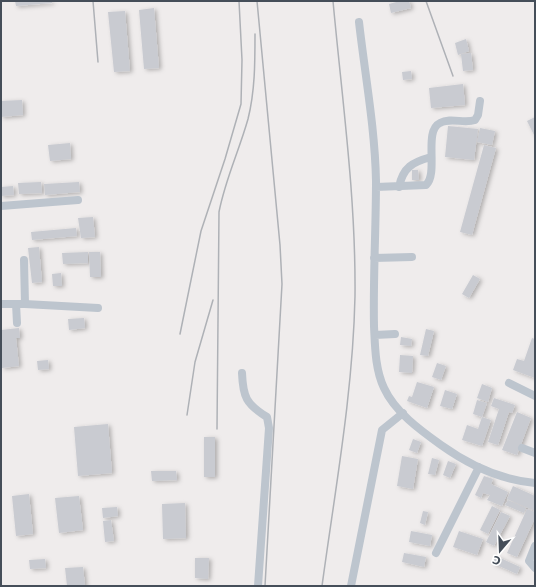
<svg xmlns="http://www.w3.org/2000/svg" width="536" height="587" font-family="'DejaVu Sans',sans-serif">
<style>
.building{fill:#c9cbd1;filter:url(#shadow)}
.lines{fill:none;stroke-linecap:round;stroke-linejoin:round}
.minor{stroke:#bdc5ce;stroke-width:8}
.rail{stroke:#aeb1b6;stroke-width:1.5}
</style>
<defs>
<filter id="shadow"><feDropShadow dx="2.5" dy="1.5" stdDeviation="2" flood-color="#0004"/></filter>
</defs>
<rect width="100%" height="100%" fill="#efecec"/>
<path class="building" d="M15 1H52V3L16 6Z
M400 1H409L411 8 391 13 389 4Z
M154 8 159 68 144 69 139 10Z
M125 11 130 71 114 72 108 12Z
M466 39 469 51 458 55 455 43Z
M471 53 473 70 463 71 461 54Z
M411 71 412 79 403 80 402 72Z
M463 84 465 105 431 108 429 88Z
M22 100 23 115 1 117V101Z
M535 117V137L527 121Z
M448 126 478 129 474 160 445 157Z
M480 128 495 131 492 145 477 142Z
M70 143 71 159 50 161 48 145Z
M484 145 496 148 472 235 460 232Z
M412 170H418L419 180H412Z
M41 182 42 193 19 194 18 183Z
M79 182 80 192 45 195 44 184Z
M13 186 14 195 1 196V187Z
M93 217 95 237 81 238 78 218Z
M76 228 77 236 32 240 31 232Z
M39 247 42 282 32 283 28 248Z
M88 252V263L63 264 62 253Z
M89 252H100L101 277H90Z
M61 273 62 286H53L52 274Z
M473 275 480 279 469 298 462 294Z
M84 318 85 328 69 330 68 319Z
M19 328 20 338H16L19 366 2 368 1 330Z
M426 329 434 331 428 356 420 355Z
M401 337 412 339 411 346 400 345Z
M532 338 535 339V378L513 370 517 359 524 361Z
M400 355 413 356 412 373 399 372Z
M48 360 49 369 38 370 37 361Z
M437 363 446 366 441 380 432 377Z
M417 382 434 387 427 408 407 401 409 396 412 397Z
M482 384 492 388 488 402 477 398Z
M445 390 457 394 452 409 440 406Z
M494 398 515 405 512 413 509 412 498 445 488 442 499 409 491 406Z
M477 400 487 403 482 417 473 414Z
M517 412 531 418 517 455 502 450Z
M482 417 491 420 482 446 462 440 467 425 478 429Z
M108 424 112 473 78 476 74 427Z
M204 437H215V477H204Z
M413 439 421 442 417 453 409 450Z
M402 456 418 459 413 489 397 486Z
M432 458 439 460 435 475 428 474Z
M448 461 456 464 450 478 443 475Z
M151 471H176L177 480 152 481Z
M484 476 493 479 491 484 508 492 502 506 487 500 490 495 483 493 481 498 475 495Z
M513 486 535 496V511L507 499Z
M29 494 33 534 16 536 12 496Z
M79 496 83 530 59 533 55 498Z
M508 500 526 508 524 513 505 505Z
M185 503 186 538 163 539 162 504Z
M492 506 500 510 488 534 480 530Z
M117 507 118 516 103 518 102 508Z
M527 509 535 512V518L517 557 507 553Z
M423 511 428 512 425 525 420 523Z
M501 512 510 516 494 546 486 542Z
M111 520 114 541 105 542 103 521Z
M411 531 432 535 430 546 409 542Z
M459 531 483 539 477 555 453 547Z
M404 553 426 557 424 567 402 562Z
M496 556 520 567 517 574 492 563Z
M195 558H209L208 579 195 578Z
M45 559 46 568 30 569 29 560Z
M83 567 85 586H67L65 568Z"/>
<g class="lines">
<path class="minor" d="M359 22C365 75 375 128 376 181 376 229 373 277 374 326 375 346 375 369 384 388 395 412 420 430 441 445 469 465 501 480 535 483
M376 187 426 185C439 173 423 131 440 123 451 117 464 124 475 120L478 115 480 101
M399 187C403 167 413 162 431 157
M1 206 78 200
M374 258 412 257
M1 304H25L24 260
M16 304 17 323
M25 304 98 308
M375 335 395 334
M242 373C243 397 246 404 267 417L269 428 258 586
M509 383 535 396
M522 448 535 453
M535 546 529 561 535 568
M436 553 479 467
M351 586 382 430 403 413"/>
<path class="rail" d="M93 1 98 62
M257 1 280 245 282 284 265 586
M426 1 453 76
M180 334 201 231 225 159 241 104 242 60 239 1
M187 415 195 362 213 300
M217 429 219 212C225 180 239 151 248 119 255 91 255 63 255 34
M322 586C335 490 353 393 355 296 356 197 342 99 333 1"/>
</g>
<rect width="536" height="587" fill="none" stroke="#454e59" stroke-width="4"/>
<g transform="translate(500 551) rotate(199)" stroke="#ffffff" stroke-width="3" paint-order="stroke">
<path d="M0-3L7 15L0 10L-7 15Z" fill="#454e59"/>
<text y="-6" font-size="11" font-weight="bold" text-anchor="middle" fill="#454e59">С</text>
</g>
</svg>
